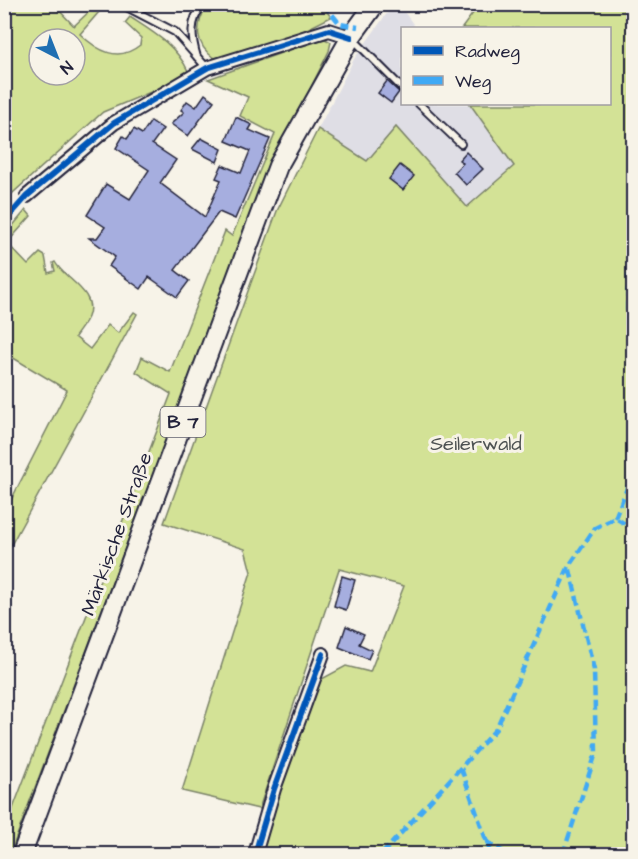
<svg xmlns="http://www.w3.org/2000/svg" width="638" height="859" font-family="'Architects Daughter',sans-serif">
<style>
.built{fill:#dfdee5}
.green{fill:#d3e296;stroke:#7a8268;stroke-width:1.5;fill-rule:evenodd}
.building{fill:#a6aedf;stroke:#22223b;stroke-width:1.5}
.lines{fill:none;stroke-linecap:round;stroke-linejoin:round}
.service-casing{stroke:#22223b;stroke-width:10}
.minor-casing{stroke:#22223b;stroke-width:16}
.primary-casing{stroke:#22223b;stroke-width:22}
.service{stroke:#f7f3e8;stroke-width:6}
.minor{stroke:#f7f3e8;stroke-width:12}
.primary{stroke:#f7f3e8;stroke-width:18}
.quiet{stroke:#3fa9f5;stroke-width:4.5;stroke-dasharray:9 4.5;stroke-linecap:butt}
.cycleway-casing{stroke:#f7f3e8;stroke-width:10}
.cycleway{stroke:#0057b8;stroke-width:6}
.labels{text-anchor:middle;dominant-baseline:central;stroke-width:6;stroke-linejoin:round;paint-order:stroke}
.shield{fill:#f7f3e8;stroke:#62616f;stroke-width:1.5}
.shield-label{font-size:18px;font-weight:bold;fill:#22223b}
.park-label{font-size:20px;fill:#4e5252;stroke:#f7f3e8}
.street-label{font-size:20px;fill:#22223b;stroke:#f7f3e8}
</style>
<rect width="100%" height="100%" fill="#f7f3e8"/>
<filter id="ink" filterUnits="userSpaceOnUse"><feTurbulence type="fractalNoise" baseFrequency=".0167" numOctaves="2"/><feDisplacementMap in="SourceGraphic" scale="12" xChannelSelector="R" yChannelSelector="G"/><feConvolveMatrix kernelMatrix="1 2 1 2 8 2 1 2 1" color-interpolation-filters="sRGB"/></filter>
<g filter="url(#ink)">
<path class="built" d="M393 5H399L416 28H402V104H470L514 166 467 207 396 127 367 161 318 129 354 59Z"/>
<path class="green" d="M4 5H54L74 26 96 5H105L80 34C98 51 118 63 140 45L141 38 125 23 130 17C153 32 176 45 188 71L182 79 103 112 5 200ZM39 39H75V75H39Z
M207 5H322L331 17 289 38 215 59C194 44 195 26 207 5Z
M479 5H633V854H261L280 785 320 680 346 666 370 672 404 586 339 569 259 809 182 791 251 572 245 549 164 523 277 211 318 129 367 161 396 127 467 207 514 166 470 104H610V28H462Z
M323 38 331 42 329 51 274 161 240 243 10 854H5L4 832 171 394 136 372 142 357 170 372 225 231 232 236 275 134 240 116 248 97 208 79Z
M26 210 31 216 7 243 28 265 40 253 45 256 48 273 55 271 53 263 55 262C65 280 98 292 88 317 85 324 79 331 75 337L90 349 108 325 118 333 134 312 137 314 5 556V512L67 390 5 353V235Z"/>
<path class="building" d="M387 81 399 92 391 103 378 93Z
M205 94 214 101 188 136 171 124 184 112 181 110 187 101 196 107Z
M236 117 252 125 249 130 270 139 235 219 219 212 175 270 189 281 177 297 149 277 141 289 109 266 115 257 89 238H97L105 227 87 215 106 184 130 199 149 170 116 148 123 136 127 139 134 129 142 134 151 121 163 129 152 144 176 160 160 183 205 217 221 180 216 178 222 165 241 173 250 151 226 141Z
M201 138 222 149 217 162 192 149Z
M466 152 483 169 466 185 454 172 463 163 459 160Z
M400 165 414 176 403 190 389 179Z
M342 576 355 580 346 610 334 606Z
M346 626 364 634 359 644 372 650 368 659 339 647Z"/>
<g class="lines">
<g class="service-casing">
<path id="service" d="M121 4 175 32 207 68
M354 40 402 88
M197 57C191 37 189 22 203 4
M419 104 461 144"/>
</g>
<g class="minor-casing">
<path id="minor" d="M27 196 114 123 207 68 329 30 351 37
M255 854 274 789 323 654"/>
</g>
<g class="primary-casing">
<path id="primary" d="M22 854 278 166 351 37 375 4"/>
</g>
<use href="#service" class="service"/>
<use href="#minor" class="minor"/>
<use href="#primary" class="primary"/>
<path class="quiet" d="M324 4 340 24 358 27
M634 249 629 258 627 324 634 353
M615 518 634 471
M461 768 491 854
M486 841 507 854
M382 854 496 729 569 566 595 528 615 518 634 529
M563 854 596 753 594 670 569 566"/>
<g class="cycleway-casing">
<path id="cycleway" d="M4 222 27 196 114 123 207 68 329 30 351 37
M255 854 274 789 323 654"/>
</g>
<use href="#cycleway" class="cycleway"/>
</g>
</g>
<g class="labels">
<rect class="shield" x="160.5" y="407" width="45" height="30" rx="4.5"/>
<g class="shield-label">
<text x="183" y="422">B 7</text>
</g>
<g class="park-label">
<text x="476" y="444">Seilerwald</text>
</g>
<g class="street-label">
<text transform="translate(117 534) rotate(-70)">Märkische Straße</text>
</g>
</g>
<rect width="638" height="859" fill="none" stroke="#f7f3e8" stroke-width="24"/>
<rect x="12" y="12" width="614" height="835" fill="none" stroke="#22223b" stroke-width="2" filter="url(#ink)"/>
<rect x="401" y="27" width="210" height="78" fill="#f7f3e8" stroke="#a29fa3" stroke-width="1.5"/>
<rect x="413" y="46" width="30" height="9" fill="#0057b8" stroke="#a29fa3" stroke-width="1.5"/>
<text x="455" y="57" font-size="18" fill="#22223b">Radweg</text>
<rect x="413" y="76" width="30" height="9" fill="#3fa9f5" stroke="#a29fa3" stroke-width="1.5"/>
<text x="455" y="87" font-size="18" fill="#22223b">Weg</text>
<g transform="translate(57 57) rotate(138)"><circle r="28" fill="#f7f3e8" stroke="#a29fa3" stroke-width="1.5"/>
<path d="M0-4.5L10 22L0 15L-10 22Z" fill="#1f6fb2"/>
<text y="-9" font-size="16" font-weight="bold" text-anchor="middle" fill="#22223b">N</text>
</g>
</svg>
